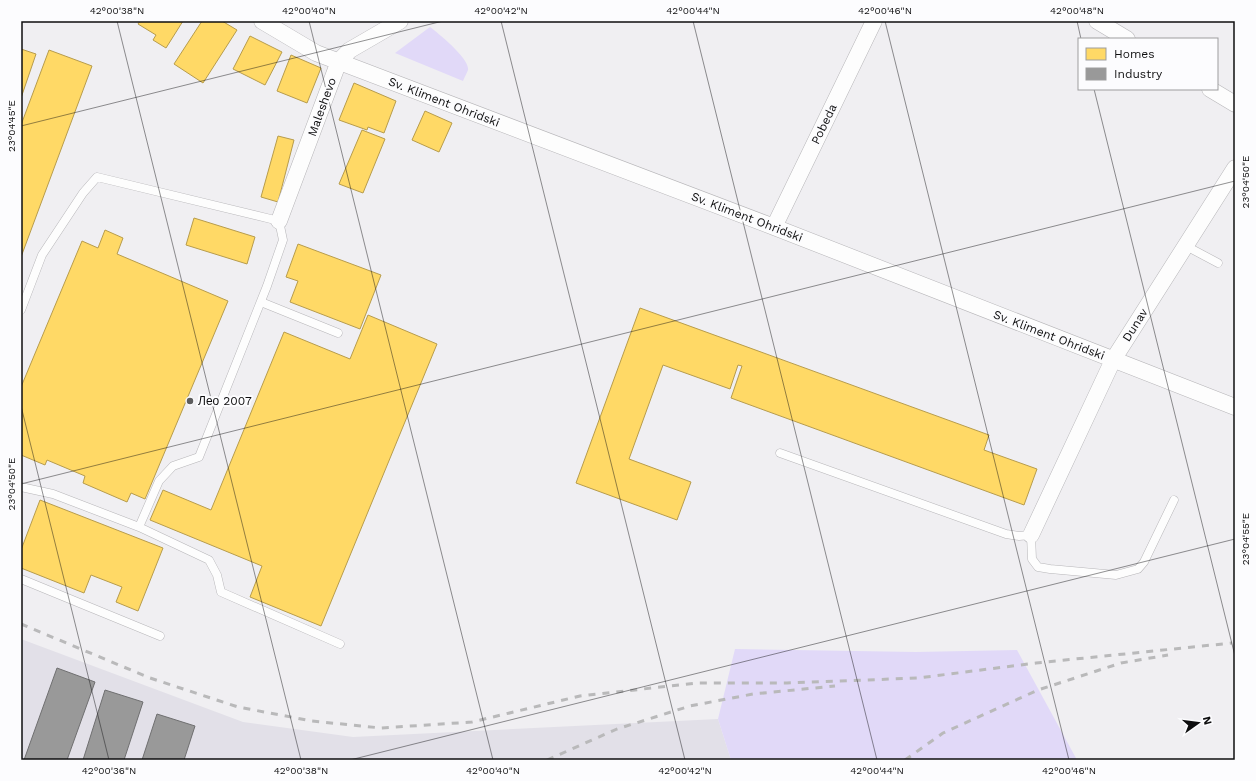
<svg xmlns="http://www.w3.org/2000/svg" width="1256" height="781" font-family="'Work Sans',sans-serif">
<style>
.built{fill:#e2e0e8}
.green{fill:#e1d9f8}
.homes{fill:#ffd966;stroke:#b79c4c}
.industry{fill:#999;stroke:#6f6f70}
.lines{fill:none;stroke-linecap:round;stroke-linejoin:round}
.service-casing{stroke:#b7b6b9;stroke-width:9}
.minor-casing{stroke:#b7b6b9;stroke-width:17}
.service{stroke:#fdfdfd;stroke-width:8}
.minor{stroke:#fdfdfd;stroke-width:16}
.rail{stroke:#b9b9ba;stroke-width:3;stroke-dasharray:7 7;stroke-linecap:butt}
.ticks{fill:none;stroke:#0e0e0f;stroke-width:1;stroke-opacity:0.45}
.poi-dot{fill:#5d5d5e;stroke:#fcfcfe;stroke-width:1.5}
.labels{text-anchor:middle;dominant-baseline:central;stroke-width:4;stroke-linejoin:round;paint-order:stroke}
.street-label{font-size:12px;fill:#0e0e0f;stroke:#fcfcfe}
.poi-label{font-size:12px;fill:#0e0e0f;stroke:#fcfcfe;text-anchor:start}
.neatline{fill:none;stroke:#0e0e0f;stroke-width:1.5}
.ticks-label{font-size:10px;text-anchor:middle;fill:#0e0e0f}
</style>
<rect width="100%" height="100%" fill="#f0eff2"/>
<path class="built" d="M21 639 243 722 353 737 718 719 731 760H21Z"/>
<path class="green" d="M430 27C438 33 470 59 468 70 467 73 464 78 463 81L395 53Z
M735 649 916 652 1017 650 1077 760H731L718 719Z"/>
<path class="homes" d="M140 21H183L166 48 153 40 156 35 138 24Z
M202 21H222L237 30 203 83 174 64Z
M250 36 282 52 265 85 233 69Z
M21 49 36 54 21 98Z
M49 50 92 66 21 257V125Z
M291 55 321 68 307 103 277 91Z
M354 83 396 101 384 133 368 127 367 130 339 120Z
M425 111 452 123 439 152 412 140Z
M362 130 385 139 363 193 339 184Z
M278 136 294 140 278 202 261 197Z
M194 218 255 237 247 264 186 245Z
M105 230 123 238 117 254 228 301 145 499 131 493 127 502 83 483 85 476 47 460 45 465 21 455V387L82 241 98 248Z
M298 244 381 275 360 329 290 302 298 281 286 277Z
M640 308 989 435 984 450 1037 469 1024 505 731 398 742 366 738 365 730 389 663 365 629 459 691 482 677 520 576 483Z
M368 315 437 344 321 626 250 597 262 566 150 520 163 490 211 510 284 332 350 359Z
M40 500 163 548 138 611 116 602 122 587 91 575 84 593 21 568V550Z"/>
<path class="industry" d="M57 668 95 682 67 760H24Z
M105 690 143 702 124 760H83Z
M157 714 195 726 184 760H142Z"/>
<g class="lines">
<g class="service-casing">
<path id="service" d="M1186 246 1218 263
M261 302 338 333
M21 310 42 255 83 193 97 177 279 221 283 240 267 286 199 457 173 466 159 481 139 527
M780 453 1006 534 1019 536 1031 535 1032 559 1038 567 1050 569 1116 575 1138 569 1144 562 1174 500
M21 487 53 494 139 527 209 560 217 575 221 592 340 644
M21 579 160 636"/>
</g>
<g class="minor-casing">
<path id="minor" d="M262 21 316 53 774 227 1235 407
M1097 21 1127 39
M1210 89 1235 104
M279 221 339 61 350 50 400 21
M774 227 874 21
M1031 535 1113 360 1235 168"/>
</g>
<use href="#service" class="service"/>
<use href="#minor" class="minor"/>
<path class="rail" d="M21 624 150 678 238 707 312 721 381 728 472 722 580 696 697 683H787L918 678 1036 663 1232 643
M547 760 617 729 690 706 753 694 835 686
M905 760 943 733 1038 690 1121 663 1168 655"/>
</g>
<path class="ticks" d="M117 21 301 760M309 21 493 760M501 21 685 760M693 21 877 760M885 21 1069 760M1077 21 1081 39M1094 89 1235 656M21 126 443 21M21 406 109 760M21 484 1235 181M350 760 1235 539"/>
<circle class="poi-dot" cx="190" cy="401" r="4"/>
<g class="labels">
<g class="street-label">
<text transform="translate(444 102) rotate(21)">Sv. Kliment Ohridski</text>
<text transform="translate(322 107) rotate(-70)">Maleshevo</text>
<text transform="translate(824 124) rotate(-64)">Pobeda</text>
<text transform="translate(747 217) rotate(21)">Sv. Kliment Ohridski</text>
<text transform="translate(1135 325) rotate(-58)">Dunav</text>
<text transform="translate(1049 335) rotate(21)">Sv. Kliment Ohridski</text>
</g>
<g class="poi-label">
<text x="198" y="401">Лео 2007</text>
</g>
</g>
<rect width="1256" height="781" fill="none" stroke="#fcfcfe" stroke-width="44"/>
<rect x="1078" y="38" width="140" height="52" fill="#fcfcfe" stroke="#9d9d9e"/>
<rect x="1086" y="48" width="20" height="12" fill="#ffd966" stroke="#9d9d9e"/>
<text x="1114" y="58" font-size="12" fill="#0e0e0f">Homes</text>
<rect x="1086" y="68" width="20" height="12" fill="#999999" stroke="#9d9d9e"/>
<text x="1114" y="78" font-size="12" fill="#0e0e0f">Industry</text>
<g transform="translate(1198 723) rotate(76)" stroke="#fcfcfe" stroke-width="3" paint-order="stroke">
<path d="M0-3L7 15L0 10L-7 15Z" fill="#0e0e0f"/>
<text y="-6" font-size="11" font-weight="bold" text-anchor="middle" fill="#0e0e0f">N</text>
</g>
<rect x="22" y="22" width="1212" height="737" class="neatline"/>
<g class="ticks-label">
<text x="117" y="14">42°00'38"N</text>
<text x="309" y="14">42°00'40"N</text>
<text x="501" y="14">42°00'42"N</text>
<text x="693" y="14">42°00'44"N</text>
<text x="885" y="14">42°00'46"N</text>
<text x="1077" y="14">42°00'48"N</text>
<text transform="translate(11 126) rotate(-90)" y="4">23°04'45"E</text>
<text transform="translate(1245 182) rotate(-90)" y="4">23°04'50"E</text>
<text transform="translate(11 484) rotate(-90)" y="4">23°04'50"E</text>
<text transform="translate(1245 539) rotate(-90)" y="4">23°04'55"E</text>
<text x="109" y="774">42°00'36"N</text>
<text x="301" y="774">42°00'38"N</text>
<text x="493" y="774">42°00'40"N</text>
<text x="685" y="774">42°00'42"N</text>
<text x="877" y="774">42°00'44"N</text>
<text x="1069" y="774">42°00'46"N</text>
</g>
</svg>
